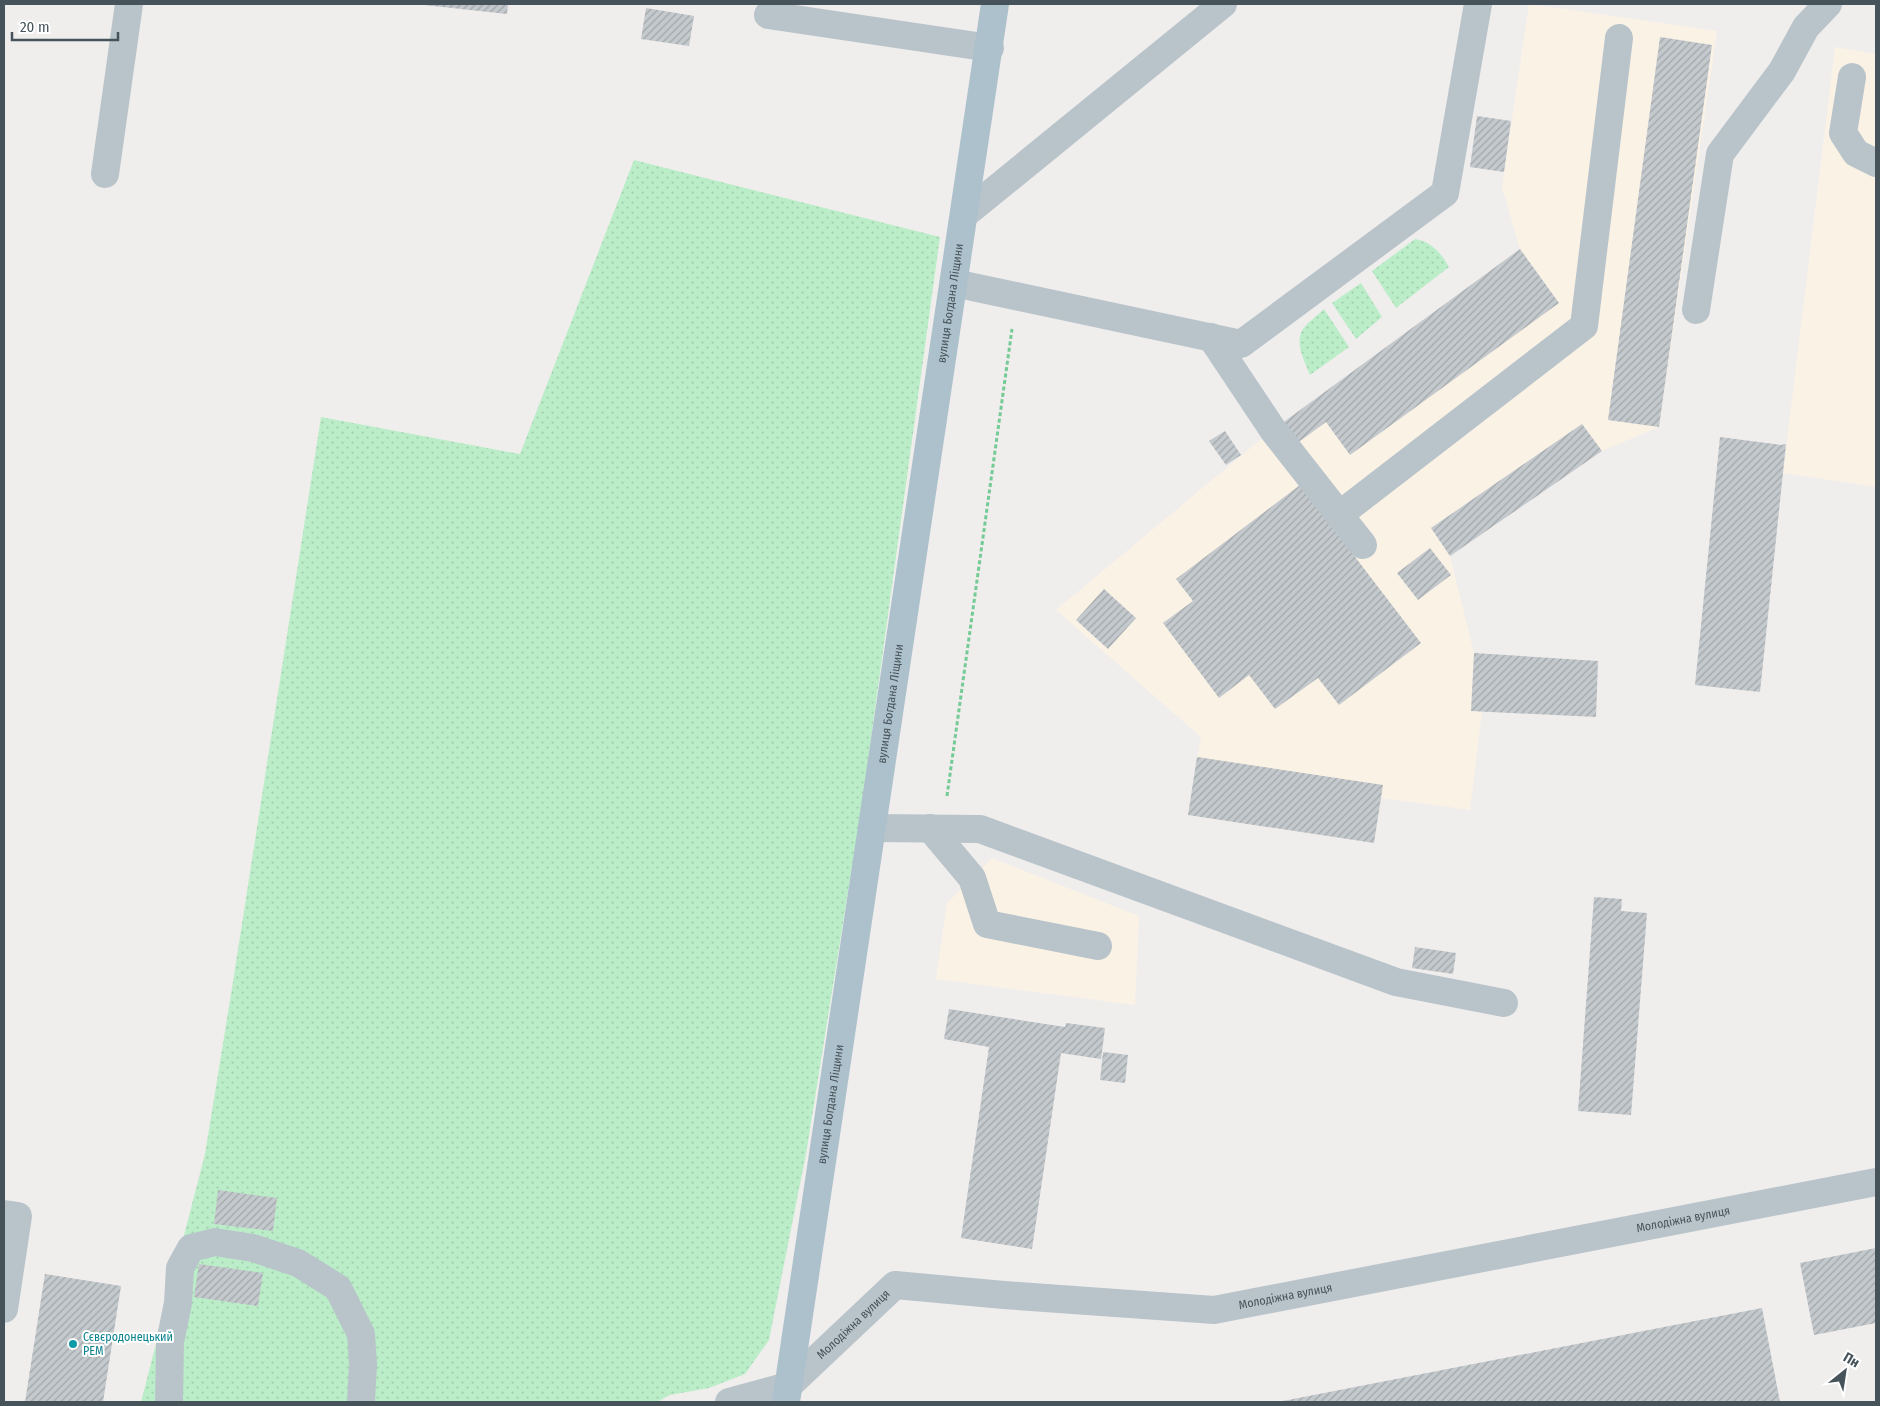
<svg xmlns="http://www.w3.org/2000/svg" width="1880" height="1406" font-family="'Fira Sans Condensed',sans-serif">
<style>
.commercial{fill:#fbf2e6}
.grass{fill:url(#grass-dots)}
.building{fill:url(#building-hatch)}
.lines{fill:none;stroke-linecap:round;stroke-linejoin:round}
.path{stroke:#74cb95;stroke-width:3;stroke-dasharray:4 2.5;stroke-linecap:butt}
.minor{stroke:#b9c4ca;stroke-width:28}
.major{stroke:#adc1cc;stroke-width:28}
.culture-dot{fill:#0f9aa8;stroke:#fff;stroke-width:2}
.labels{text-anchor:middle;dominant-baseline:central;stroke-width:4;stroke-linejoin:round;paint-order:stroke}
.street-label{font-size:12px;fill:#46535a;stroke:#fff}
.culture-label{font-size:12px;fill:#0d838f;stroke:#fff;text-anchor:start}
</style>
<defs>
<pattern id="grass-dots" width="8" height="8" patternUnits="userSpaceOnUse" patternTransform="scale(1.25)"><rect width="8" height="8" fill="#bbeec8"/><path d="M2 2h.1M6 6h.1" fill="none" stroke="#a2ceae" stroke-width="1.8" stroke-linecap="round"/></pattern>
<pattern id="building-hatch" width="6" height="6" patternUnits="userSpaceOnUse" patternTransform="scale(1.25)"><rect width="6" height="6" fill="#c4c9cd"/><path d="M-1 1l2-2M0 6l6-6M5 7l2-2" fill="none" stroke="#a1a6a9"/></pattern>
</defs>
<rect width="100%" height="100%" fill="#f0eded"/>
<path class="commercial" d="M1529 4 1717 31 1659 427 1602 451 1582 424 1431 528 1450 556 1474 653 1482 711 1470 810 1381 798 1374 843 1188 815 1201 737 1056 610 1260 440 1520 249 1502 187Z
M1835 47 1876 54V487L1783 473Z
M992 858 1139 916 1135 1005 936 979 947 903Z"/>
<path class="grass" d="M634 160 940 237 861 811 806 1154 769 1340 745 1374 709 1388 670 1395 657 1402H141L205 1154 232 988 321 417 520 454Z
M1415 239C1432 242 1441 253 1449 267L1396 308 1372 271Z
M1361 283 1382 317 1356 339 1332 303Z
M1324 309 1349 347 1310 375C1305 362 1294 343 1303 329 1308 322 1318 315 1324 309Z"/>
<path class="building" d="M415 4H508L507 14Z
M646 8 694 16 689 46 641 39Z
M1660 37 1712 45 1659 427 1608 420Z
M1477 116 1511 121 1504 172 1470 167Z
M1520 249 1559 303 1350 455 1326 422 1296 444 1281 424Z
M1582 424 1602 451 1450 556 1431 528Z
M1225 431 1241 455 1226 465 1209 441Z
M1720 437 1781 445 1786 444 1760 692 1695 685Z
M1300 485 1421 643 1339 705 1318 678 1275 709 1249 675 1219 698 1163 623 1193 601 1176 579Z
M1430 548 1451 575 1418 600 1397 573Z
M1104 589 1136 618 1108 649 1076 620Z
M1474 653 1598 661 1596 717 1471 711Z
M1197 757 1383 785 1374 843 1188 815Z
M1594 897 1622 899 1621 911 1647 913 1631 1115 1578 1111Z
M1415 947 1456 953 1453 974 1412 968Z
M949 1009 1065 1027 1066 1023 1105 1028 1101 1059 1061 1053 1032 1249 961 1238 989 1047 944 1039Z
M1103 1052 1128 1055 1125 1083 1100 1080Z
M218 1190 277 1198 273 1231 214 1224Z
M1876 1248V1323L1814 1335 1800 1263Z
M199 1264 263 1273 258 1306 194 1297Z
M45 1274 121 1286 103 1402H25Z
M1762 1308 1780 1402H1283V1401Z"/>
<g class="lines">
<path class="path" d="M947 796 1012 329"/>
<g class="minor">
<path d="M768 15 990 48"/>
<path d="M1852 77 1843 133 1856 153 1876 163"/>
<path d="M105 174 129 4"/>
<path d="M964 215 1223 4"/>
<path d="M954 283 1241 344 1445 193 1478 4"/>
<path d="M1696 310 1720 154 1782 71 1806 27 1828 4"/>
<path d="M1211 337 1273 430 1363 545"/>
<path d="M1339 515 1584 326 1619 38"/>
<path d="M872 828 980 829 1396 982 1504 1003"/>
<path d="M930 828 972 878 987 924 1098 946"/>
<path d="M4 1214 18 1216 4 1309"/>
<path d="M169 1402 170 1342 178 1303 180 1268 191 1248 215 1242 253 1248 298 1263 338 1288 361 1334 363 1364 361 1402"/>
<path id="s1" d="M729 1402 788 1386 895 1285 1004 1295 1214 1310 1876 1182"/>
</g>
<path class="major" id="s2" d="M786 1402 995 4"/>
</g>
<circle class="culture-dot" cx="73" cy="1344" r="5"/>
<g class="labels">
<g class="street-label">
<text stroke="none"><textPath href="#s2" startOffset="1111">вулиця Богдана Ліщини</textPath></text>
<text stroke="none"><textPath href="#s2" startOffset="706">вулиця Богдана Ліщини</textPath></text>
<text stroke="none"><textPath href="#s2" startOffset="301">вулиця Богдана Ліщини</textPath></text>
<text stroke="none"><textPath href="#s1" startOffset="1006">Молодіжна вулиця</textPath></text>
<text stroke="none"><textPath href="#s1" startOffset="601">Молодіжна вулиця</textPath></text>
<text stroke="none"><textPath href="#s1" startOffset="151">Молодіжна вулиця</textPath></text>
</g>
<g class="culture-label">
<text x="83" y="1337">Сєвєродонецький<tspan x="83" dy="14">РЕМ</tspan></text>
</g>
</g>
<rect width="1880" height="1406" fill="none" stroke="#46535a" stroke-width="10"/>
<g transform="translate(1845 1371) rotate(30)" stroke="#ffffff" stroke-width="4" paint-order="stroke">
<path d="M0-4L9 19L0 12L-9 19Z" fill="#46535a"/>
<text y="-8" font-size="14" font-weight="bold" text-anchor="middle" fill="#46535a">Пн</text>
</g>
<path d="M12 32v8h106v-8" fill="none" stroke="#46535a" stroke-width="2.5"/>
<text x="20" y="32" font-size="15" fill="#46535a" stroke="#ffffff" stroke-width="4" paint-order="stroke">20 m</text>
</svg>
